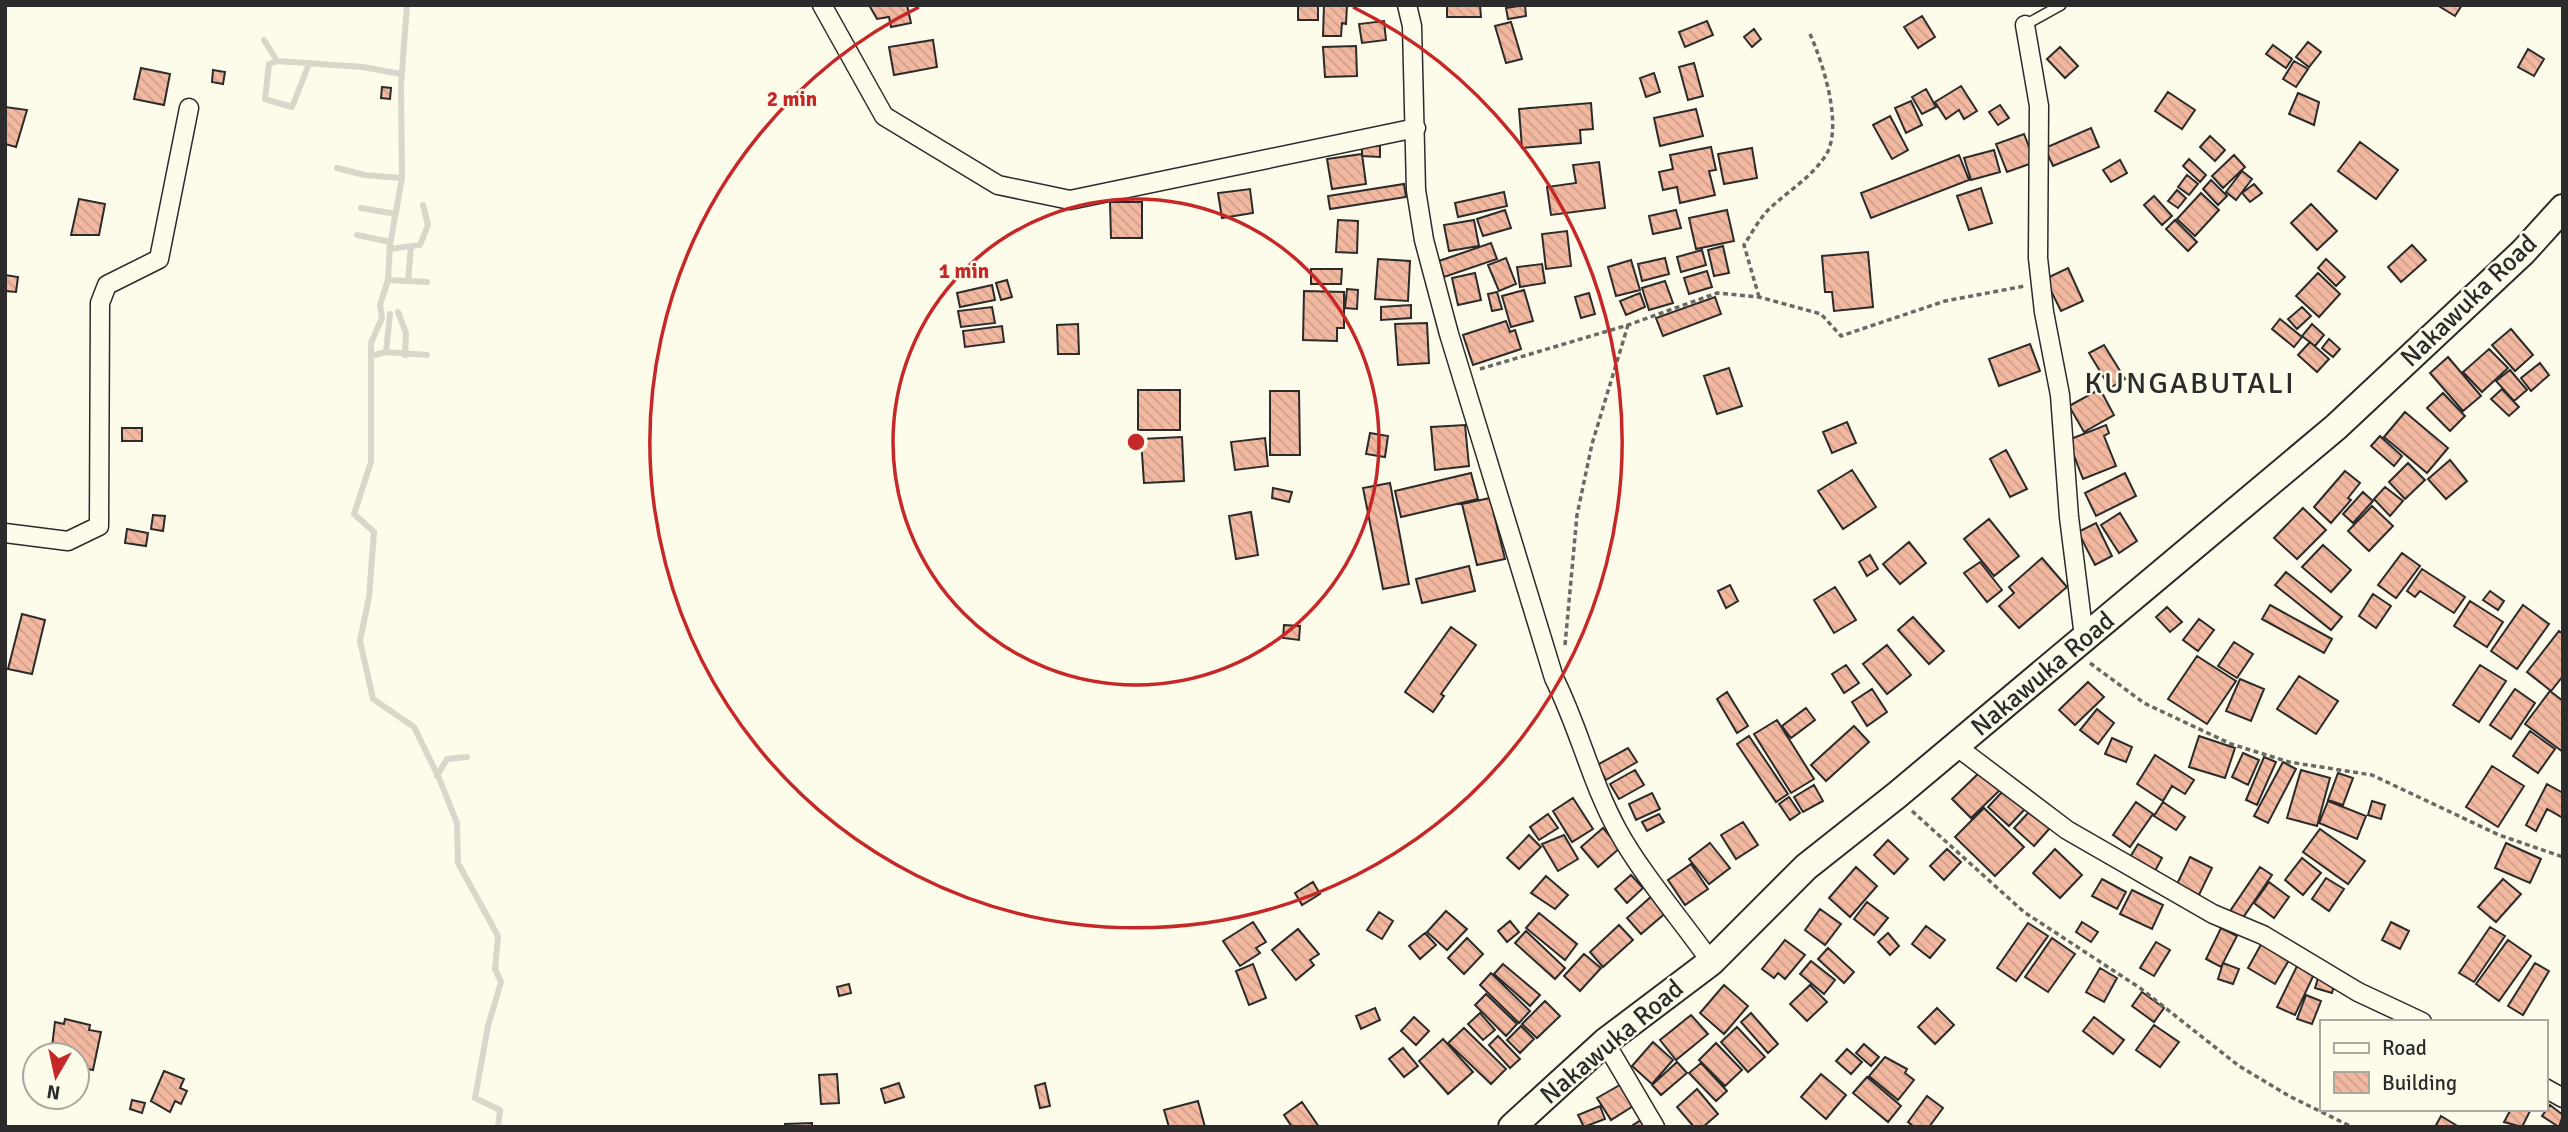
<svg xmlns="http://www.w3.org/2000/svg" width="2568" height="1132" font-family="Signika,sans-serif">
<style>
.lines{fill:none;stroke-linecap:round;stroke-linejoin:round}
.stream{stroke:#d8d7c9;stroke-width:6}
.building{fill:url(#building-back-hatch);stroke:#2b2b2b;stroke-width:2}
.service-casing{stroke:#2b2b2b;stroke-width:12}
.minor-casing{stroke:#2b2b2b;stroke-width:21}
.secondary-casing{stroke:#2b2b2b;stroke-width:30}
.path{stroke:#6a6964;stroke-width:3.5;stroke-dasharray:5 3.5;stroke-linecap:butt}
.service{stroke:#fdfbea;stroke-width:9}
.minor{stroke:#fdfbea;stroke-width:18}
.secondary{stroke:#fdfbea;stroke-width:26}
.ring{fill:none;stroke:#c62828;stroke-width:3.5}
.labels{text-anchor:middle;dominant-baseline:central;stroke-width:5;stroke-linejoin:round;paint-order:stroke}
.street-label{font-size:26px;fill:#2b2b2b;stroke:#fdfbea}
.quarter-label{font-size:30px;letter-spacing:2px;fill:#2b2b2b;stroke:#fdfbea}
.centre{fill:#c62828;stroke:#fdfbea;stroke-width:3.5}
.ring-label{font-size:21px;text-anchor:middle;font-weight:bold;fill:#c62828;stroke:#fdfbea;stroke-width:5;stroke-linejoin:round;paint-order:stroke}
</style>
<defs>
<pattern id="building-back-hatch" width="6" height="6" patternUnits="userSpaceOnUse" patternTransform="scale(1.75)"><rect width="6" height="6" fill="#f2b8a0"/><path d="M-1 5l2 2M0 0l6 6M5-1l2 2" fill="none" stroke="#d09e8a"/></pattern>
</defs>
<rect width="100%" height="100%" fill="#fdfbea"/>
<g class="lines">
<path class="stream" d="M407 5 401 85 402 178 390 245 388 280 380 305 382 318 371 343V462L354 514 374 532 369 597 360 641 373 699 414 727 439 778 457 823 458 863 498 936 495 969 501 982 488 1026 475 1098 500 1110 498 1127
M264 40 277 61 363 67 401 74
M277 61 269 64 265 99 292 107 309 64
M337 168 364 175 402 178
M361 208 396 214
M357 235 390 242
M389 249 420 245 428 225 423 205
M388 280 427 282
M408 281 411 246
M398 312 406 333 405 355
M386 352 390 314
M371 356 386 352 427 355
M437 776 447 759 467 757"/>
</g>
<path class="building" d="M869 5H907L911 23 891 27 889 17 877 19Z
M1298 5H1318V20H1298Z
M1324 5H1347L1346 24 1342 23 1341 36H1323Z
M1447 5H1480L1481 17H1447Z
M1525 5 1526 16 1508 19 1506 8Z
M2437 5H2462L2455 16Z
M1922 16 1935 37 1918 48 1904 27Z
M1384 21 1386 40 1362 43 1359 24Z
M1707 21 1713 35 1685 47 1679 32Z
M1511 22 1522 59 1506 63 1495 26Z
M1754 29 1761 39 1752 47 1744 37Z
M933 40 937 67 894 75 889 47Z
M2308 42 2321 52 2309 67 2296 57Z
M2273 45 2292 59 2286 68 2266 54Z
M1356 46 1357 76 1325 77 1323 47Z
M2060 47 2078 66 2065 78 2047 59Z
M2528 49 2544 59 2534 76 2518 67Z
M2294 61 2308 69 2296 87 2283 79Z
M1694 63 1703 96 1688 100 1679 67Z
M141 68 170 74 164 105 134 99Z
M213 70 225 72 223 84 212 82Z
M1654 73 1660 92 1646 97 1640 78Z
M1961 86 1977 111 1964 119 1959 110 1946 119 1935 102Z
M382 87 391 88 390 99 381 98Z
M1926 89 1936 107 1922 114 1912 97Z
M2168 92 2195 110 2182 129 2155 111Z
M2298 93 2319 102 2314 125 2289 114Z
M1911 101 1922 125 1906 133 1895 108Z
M1591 103 1593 129 1580 130 1581 143 1522 148 1519 109Z
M2000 105 2009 118 1998 125 1989 112Z
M5 107 27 110 16 147 5 144Z
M1696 109 1703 136 1660 146 1654 118Z
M1890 116 1908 150 1892 159 1873 125Z
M2091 128 2099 147 2053 166 2045 148Z
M2024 134 2035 162 2007 172 1996 144Z
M2210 136 2225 150 2215 161 2200 147Z
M2360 142 2398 170 2376 199 2338 171Z
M1362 145 1380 146V157L1362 156Z
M1711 147 1716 170 1709 171 1715 195 1680 203 1677 187 1663 190 1659 172 1673 169 1670 155Z
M1752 148 1757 178 1724 184 1718 154Z
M1994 150 2000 172 1971 180 1964 158Z
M1362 154 1366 184 1332 189 1327 159Z
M1959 155 1969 180 1871 218 1861 193Z
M2234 155 2245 167 2223 188 2212 176Z
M2189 159 2206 175 2200 182 2183 166Z
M2120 160 2127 173 2111 182 2103 170Z
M1599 162 1605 208 1551 215 1547 187 1576 183 1573 165Z
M2242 171 2252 179 2236 200 2226 192Z
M2187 175 2198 184 2189 195 2178 187Z
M2211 180 2227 196 2218 205 2203 189Z
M1404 184 1406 197 1330 209 1328 196Z
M2254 184 2262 193 2250 202 2242 193Z
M1981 188 1992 223 1969 230 1957 196Z
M1250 189 1253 213 1222 218 1218 193Z
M2177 190 2186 198 2178 208 2168 201Z
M1504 192 1507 206 1458 217 1455 203Z
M2201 193 2219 210 2195 236 2177 219Z
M2154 196 2172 216 2162 225 2144 205Z
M79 199 105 204 99 235H71Z
M1110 202H1142V238H1111Z
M2311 204 2337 231 2317 250 2291 223Z
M1505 210 1511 228 1483 236 1477 219Z
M1676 210 1681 228 1653 234 1649 216Z
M1727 210 1734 241 1696 249 1689 218Z
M1338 220 1358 221 1357 253 1336 252Z
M1474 220 1479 246 1449 251 1444 225Z
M2175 220 2197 242 2188 251 2166 229Z
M1567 231 1571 266 1546 269 1542 234Z
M1491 243 1497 259 1444 277 1439 261Z
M2412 245 2426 260 2401 282 2388 267Z
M1723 246 1729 273 1714 276 1708 250Z
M1702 250 1706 265 1681 272 1677 257Z
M1868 252 1873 307 1834 311 1832 292H1825L1822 256Z
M1506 258 1516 284 1499 291 1488 265Z
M1665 258 1669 274 1642 281 1638 264Z
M1378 259 1410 261 1408 301 1375 299Z
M2326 259 2345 277 2336 286 2318 268Z
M1631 260 1640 290 1616 296 1608 267Z
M1542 264 1545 283 1520 287 1517 267Z
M2068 268 2083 301 2061 311 2045 279Z
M1311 269H1342L1341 284H1311Z
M1707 271 1712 287 1689 294 1684 278Z
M1475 273 1481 300 1458 305 1452 278Z
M2318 273 2340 294 2319 317 2296 296Z
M5 275 18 277 16 292 5 291Z
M1007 280 1012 297 1001 300 996 283Z
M1665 281 1673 303 1649 310 1642 288Z
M992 285 995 300 960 307 957 293Z
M1347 289 1358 290 1357 309 1345 308Z
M1524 290 1533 321 1511 327 1502 296Z
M1304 291 1344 292V328H1337V341L1303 340Z
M1497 292 1502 309 1492 311 1488 294Z
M1589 293 1595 314 1581 318 1575 297Z
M1640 293 1645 307 1626 315 1620 301Z
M1715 297 1721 314 1663 336 1656 318Z
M1411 305V318L1381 320V307Z
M992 307 995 323 961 327 958 311Z
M2302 307 2311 316 2297 329 2288 319Z
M2280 319 2302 337 2294 347 2272 329Z
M1506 321 1510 332 1515 330 1521 349 1473 365 1463 335Z
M1427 323 1429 363 1398 365 1395 324Z
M1078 324 1079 354H1058L1057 325Z
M2312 324 2324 335 2315 346 2302 336Z
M1002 326 1004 342 965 347 963 331Z
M2511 329 2533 355 2515 371 2492 345Z
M2329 339 2340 349 2333 357 2322 348Z
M2310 342 2329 359 2317 372 2298 355Z
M2030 344 2040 371 1999 386 1989 359Z
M2104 345 2125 379 2110 388 2089 353Z
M2489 349 2508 368 2482 392 2463 372Z
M2448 357 2481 396 2463 411 2430 373Z
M2540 363 2549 375 2531 391 2521 378Z
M1729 368 1742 406 1717 414 1704 376Z
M2510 370 2527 390 2514 401 2496 381Z
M2100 389 2114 415 2084 432 2069 406Z
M2502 389 2519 407 2509 416 2491 399Z
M1138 390H1180V430H1138Z
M1270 391H1299L1300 455H1270Z
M2443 393 2465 416 2450 431 2427 408Z
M2405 412 2448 448 2427 473 2384 437Z
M1847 422 1856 443 1832 453 1823 432Z
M1465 425 1469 466 1435 470 1431 427Z
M2106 425 2109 433 2104 436 2116 466 2083 479 2068 440Z
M122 428H142V441H122Z
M1370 433 1388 436 1385 457 1366 454Z
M2380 436 2402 456 2394 466 2371 446Z
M1182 437 1184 481 1144 483 1141 439Z
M1265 438 1268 466 1235 470 1231 442Z
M2006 450 2027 489 2010 497 1990 459Z
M2450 460 2467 481 2446 499 2428 479Z
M2408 463 2425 480 2405 499 2389 482Z
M1852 470 1876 507 1843 529 1818 491Z
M2345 471 2360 483 2348 498 2351 500 2331 523 2314 507Z
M1471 473 1478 499 1401 517 1395 491Z
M2125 473 2136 496 2096 516 2085 493Z
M1390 483 1409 584 1383 589 1363 488Z
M2385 487 2403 501 2390 516 2374 499Z
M1273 488 1292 492 1289 502 1272 498Z
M2363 492 2373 501 2353 523 2343 514Z
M1490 498 1505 559 1477 565 1462 504Z
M2372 506 2393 526 2369 551 2348 531Z
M2303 508 2326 530 2297 559 2274 538Z
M1251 512 1258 555 1236 559 1229 516Z
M2120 513 2137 541 2119 553 2101 525Z
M153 515 165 516 163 531 151 529Z
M1989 519 2019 556 1994 576 1964 539Z
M2096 523 2112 556 2095 565 2078 532Z
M127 529 148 533 146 546 125 543Z
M1909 542 1926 563 1900 584 1883 564Z
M2323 545 2351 570 2331 592 2302 567Z
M2402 553 2420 566 2396 598 2378 585Z
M1870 555 1878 569 1867 576 1859 562Z
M2042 558 2067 587 2019 628 1999 606 2014 593 2009 587Z
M1980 562 2002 590 1987 602 1964 573Z
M1469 566 1475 591 1422 603 1416 579Z
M2422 569 2465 597 2454 613 2420 591 2415 597 2407 591Z
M2286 572 2342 617 2331 630 2275 585Z
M1730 585 1738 601 1726 608 1718 591Z
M1835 587 1856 620 1834 633 1814 600Z
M2490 591 2504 601 2498 610 2483 600Z
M2373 594 2391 606 2376 628 2359 616Z
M2470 601 2503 622 2487 647 2454 626Z
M2270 605 2332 639 2324 653 2262 619Z
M2523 605 2549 624 2517 669 2491 651Z
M2167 607 2182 622 2170 632 2156 617Z
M22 614 45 620 32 674 8 669Z
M1913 617 1944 651 1929 664 1898 630Z
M2199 619 2214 630 2198 651 2183 640Z
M1284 625 1300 626 1299 640 1283 638Z
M1451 627 1476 645 1441 694 1444 696 1433 712 1405 692Z
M2559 631 2563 634V676L2551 691 2527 672Z
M2234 642 2253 654 2237 678 2218 666Z
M1887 645 1911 675 1887 694 1863 664Z
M2197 656 2236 681 2207 724 2168 699Z
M1846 665 1859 683 1844 693 1832 674Z
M2480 665 2506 681 2479 722 2453 705Z
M2299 676 2338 701 2316 734 2277 709Z
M2240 679 2264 689 2251 721 2226 711Z
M2088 682 2104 697 2075 725 2059 710Z
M1872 689 1887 712 1867 726 1852 702Z
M2515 689 2535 703 2511 739 2490 725Z
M2550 691 2563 701V752L2525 724Z
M1727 692 1748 726 1737 733 1717 699Z
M1806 708 1815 720 1791 738 1782 726Z
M2097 709 2114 723 2098 744 2080 730Z
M1777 720 1814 779 1791 793 1754 734Z
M1854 726 1869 742 1826 781 1811 765Z
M2530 731 2555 749 2538 773 2513 756Z
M1749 736 1788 794 1776 802 1737 744Z
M2199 736 2235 748 2225 778 2189 767Z
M2112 738 2132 747 2126 762 2105 754Z
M1628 748 1637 762 1606 780 1597 765Z
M2243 753 2259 760 2248 785 2232 777Z
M2155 755 2194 780 2185 794 2172 786 2163 801 2137 784Z
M2264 757 2276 762 2257 805 2246 800Z
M2283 762 2296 769 2268 823 2254 816Z
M2492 766 2524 786 2498 827 2466 807Z
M1635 770 1644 785 1619 799 1610 784Z
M2301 770 2330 778 2317 826 2287 818Z
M1981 771 2000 790 1971 818 1952 799Z
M2338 773 2353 778 2343 805 2328 800Z
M2547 784 2563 793V818L2547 809 2536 831 2526 825Z
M1814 785 1823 801 1803 812 1794 797Z
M2004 790 2025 809 2009 826 1988 807Z
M1652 793 1660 809 1636 820 1629 804Z
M1789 797 1800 813 1790 820 1779 804Z
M1573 798 1593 829 1572 842 1553 811Z
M2328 801 2366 816 2357 839 2319 823Z
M2372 801 2385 805 2381 819 2368 815Z
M2136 802 2153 814 2130 847 2113 835Z
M2163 802 2185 817 2176 830 2154 816Z
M1984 808 2024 847 1995 876 1955 837Z
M2030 811 2050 828 2034 846 2014 828Z
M1548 814 1558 828 1539 840 1530 827Z
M1659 814 1664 822 1647 831 1642 822Z
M1743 822 1758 845 1736 859 1721 835Z
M1603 828 1620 848 1598 867 1581 847Z
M2320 829 2365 861 2348 884 2303 852Z
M1529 835 1541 847 1519 869 1507 858Z
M1564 835 1578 859 1558 871 1542 844Z
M1888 840 1908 859 1894 874 1874 855Z
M1710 843 1730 868 1709 884 1689 859Z
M2506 843 2541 859 2530 883 2495 868Z
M2138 844 2162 858 2154 873 2129 859Z
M1947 849 1961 862 1944 880 1930 866Z
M2055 849 2082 875 2060 898 2033 873Z
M2190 857 2212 868 2199 895 2177 884Z
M2302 858 2321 873 2303 895 2285 880Z
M1691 864 1708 889 1685 905 1668 880Z
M1856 867 1877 886 1850 917 1829 898Z
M2260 867 2272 875 2240 922 2228 914Z
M1631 875 1643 888 1627 903 1615 889Z
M1546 876 1568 895 1555 909 1531 893Z
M2326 878 2344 889 2329 911 2312 899Z
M2102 879 2126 892 2117 909 2092 896Z
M2503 879 2521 894 2496 922 2478 907Z
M1313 882 1320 894 1302 905 1295 893Z
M2269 882 2289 897 2274 918 2254 903Z
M2132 890 2163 905 2152 929 2120 914Z
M1653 895 1668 911 1641 934 1627 918Z
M1867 902 1888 918 1874 935 1854 919Z
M1820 909 1841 924 1825 945 1805 930Z
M1446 911 1467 929 1447 950 1427 932Z
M1379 912 1393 921 1382 939 1367 930Z
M1539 913 1577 944 1565 960 1526 928Z
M1510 921 1519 932 1507 942 1498 931Z
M1253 922 1266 942 1256 948 1260 953 1240 966 1223 941Z
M2082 922 2098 932 2091 942 2076 932Z
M2391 922 2409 931 2400 949 2382 940Z
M2028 923 2048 936 2016 981 1997 968Z
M1619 925 1633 940 1603 967 1590 952Z
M1926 926 1945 940 1930 958 1912 944Z
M2490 927 2505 936 2474 982 2459 973Z
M2221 928 2237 936 2221 967 2206 959Z
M1298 929 1319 954 1310 960 1314 965 1296 980 1272 950Z
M1526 931 1565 968 1555 979 1515 943Z
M1425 933 1436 945 1420 959 1409 946Z
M1888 933 1899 946 1890 955 1878 942Z
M1467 938 1483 954 1464 974 1448 958Z
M2052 938 2075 954 2048 992 2025 977Z
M2264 939 2292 955 2275 984 2248 968Z
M1785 940 1805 955 1785 979 1778 973 1774 978 1762 969Z
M2508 940 2531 956 2499 1001 2476 984Z
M2156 942 2170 950 2154 976 2140 968Z
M1828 948 1854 972 1844 983 1818 959Z
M1584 954 1601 968 1580 991 1564 976Z
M1811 961 1835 980 1824 994 1800 974Z
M2299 962 2316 970 2295 1015 2277 1007Z
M2223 963 2239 969 2233 984 2218 979Z
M2535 963 2549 971 2523 1015 2508 1006Z
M1253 964 1266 998 1249 1005 1236 971Z
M1503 964 1540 995 1530 1006 1494 974Z
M2100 968 2117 978 2104 1002 2086 992Z
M1491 973 1530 1011 1519 1023 1480 985Z
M2318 978 2335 982 2332 993 2315 988Z
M849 984 851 993 839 996 837 987Z
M1724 985 1748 1006 1724 1034 1700 1013Z
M1810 985 1827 1002 1807 1021 1790 1004Z
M2142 992 2164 1008 2154 1022 2132 1006Z
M1486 994 1517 1024 1506 1036 1475 1005Z
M2306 995 2321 1001 2312 1024 2297 1019Z
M1545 1001 1560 1016 1537 1038 1522 1024Z
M1375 1008 1380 1020 1361 1029 1356 1016Z
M1937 1008 1954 1025 1935 1044 1918 1027Z
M1480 1013 1495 1030 1483 1040 1468 1024Z
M1751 1013 1778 1044 1768 1053 1741 1022Z
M1691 1015 1708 1034 1676 1060 1660 1040Z
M1414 1017 1429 1031 1416 1045 1401 1031Z
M2094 1017 2124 1040 2113 1054 2083 1031Z
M65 1019 90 1025 89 1030 101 1032 93 1070 77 1067V1055H51L55 1022 64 1024Z
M2154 1025 2179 1042 2160 1067 2136 1050Z
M1521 1026 1534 1039 1520 1053 1507 1040Z
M1737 1027 1765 1057 1748 1072 1721 1042Z
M1464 1028 1506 1069 1491 1084 1448 1043Z
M1498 1036 1520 1059 1510 1068 1489 1045Z
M1443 1039 1473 1072 1448 1094 1419 1061Z
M1653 1042 1673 1060 1652 1084 1632 1066Z
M1716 1043 1742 1070 1725 1086 1699 1060Z
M1864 1044 1879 1057 1871 1066 1856 1053Z
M1403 1048 1418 1066 1404 1077 1389 1059Z
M1847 1049 1862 1062 1851 1074 1836 1061Z
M1885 1057 1907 1069 1905 1073 1914 1080 1898 1100 1869 1076Z
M1677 1062 1687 1073 1661 1095 1652 1085Z
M1701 1063 1727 1091 1716 1101 1689 1073Z
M164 1071 184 1079 180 1088 187 1091 181 1104 175 1101 170 1112 151 1101Z
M837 1074 839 1103 821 1104 819 1075Z
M1821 1074 1846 1095 1826 1119 1801 1097Z
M1867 1077 1901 1106 1888 1122 1853 1093Z
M1625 1082 1638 1103 1611 1120 1597 1098Z
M899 1083 904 1097 885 1103 881 1089Z
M1045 1083 1050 1106 1040 1108 1035 1086Z
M1697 1089 1718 1114 1703 1127H1694L1677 1107Z
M1927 1096 1943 1108 1929 1127H1914L1908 1122Z
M132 1100 145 1103 142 1113 130 1109Z
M1198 1101 1205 1127H1169L1164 1110Z
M1302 1102 1319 1127H1292L1284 1115Z
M2550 1105 2563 1115 2559 1127 2542 1116Z
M1600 1106 1605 1119 1584 1127 1578 1115Z
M2511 1109H2531L2522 1127 2504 1122Z
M2441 1116 2459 1127H2435Z
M1641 1120 1645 1127H1630Z
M812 1123V1127H785V1124Z"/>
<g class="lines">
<g class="service-casing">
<path id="service" d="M2025 25 2061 5"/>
</g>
<g class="minor-casing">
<path id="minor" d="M822 5 884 116 998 185 1070 200 1416 128
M1407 5 1412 26 1416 190 1424 240 1449 334 1554 678C1579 728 1591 782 1618 831 1641 873 1683 922 1711 962
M2025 25 2039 106 2038 258 2044 312 2060 395 2069 517 2084 637
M5 533 68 541 99 526 100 303 107 285 159 259 189 108
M1956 746 2067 830 2213 914 2263 935 2358 992 2422 1022
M1605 1042 1655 1127
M2545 1088 2563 1098"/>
</g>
<g class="secondary-casing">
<path id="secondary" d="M1512 1127 1605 1042 1711 962 1806 867 1897 795 2336 427 2523 252 2563 208"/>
</g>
<path class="path" d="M1759 297 1744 245C1752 233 1759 219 1769 209 1787 192 1809 179 1824 158 1845 130 1823 63 1810 34
M1480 369 1628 325 1717 293 1759 297 1821 314 1841 336 1945 301 2025 286
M1565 645 1577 515 1592 444 1628 325
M2090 663 2144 703 2231 744 2289 762 2372 775 2499 835 2563 857
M1912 811 2024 912 2140 988 2239 1066 2289 1096 2352 1127"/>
<use href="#service" class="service"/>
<use href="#minor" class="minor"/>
<use href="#secondary" class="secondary"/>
</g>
<g class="ring">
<circle cx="1136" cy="442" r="243"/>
<path d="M1353 7A486 486 0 1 1 919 7"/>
</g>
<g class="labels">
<g class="street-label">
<text transform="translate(2469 301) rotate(-44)">Nakawuka Road</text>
<text transform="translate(2043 674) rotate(-40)">Nakawuka Road</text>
<text transform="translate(1612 1042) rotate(-40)">Nakawuka Road</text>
</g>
<g class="quarter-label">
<text x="2190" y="383">KUNGABUTALI</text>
</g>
</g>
<circle cx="1136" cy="442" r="10" class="centre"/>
<g class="ring-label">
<text x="792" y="106">2 min</text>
<text x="964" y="278">1 min</text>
</g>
<rect width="2568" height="1132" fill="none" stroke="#2b2b2b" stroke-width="14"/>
<rect x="2320" y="1020" width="228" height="91" fill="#fdfbea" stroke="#a9a89e" stroke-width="2"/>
<rect x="2334" y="1043" width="35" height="10" fill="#fdfbea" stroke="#a9a89e" stroke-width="2"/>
<text x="2382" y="1055" font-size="21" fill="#2b2b2b">Road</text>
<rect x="2334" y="1072" width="35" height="21" fill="url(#building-back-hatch)" stroke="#a9a89e" stroke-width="2"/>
<text x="2382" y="1090" font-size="21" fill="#2b2b2b">Building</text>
<g transform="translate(56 1076) rotate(189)"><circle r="33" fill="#fdfbea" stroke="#a9a89e" stroke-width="2"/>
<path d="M0-5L12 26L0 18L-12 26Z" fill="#c62828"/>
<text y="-10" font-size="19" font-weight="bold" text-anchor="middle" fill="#2b2b2b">N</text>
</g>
</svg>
